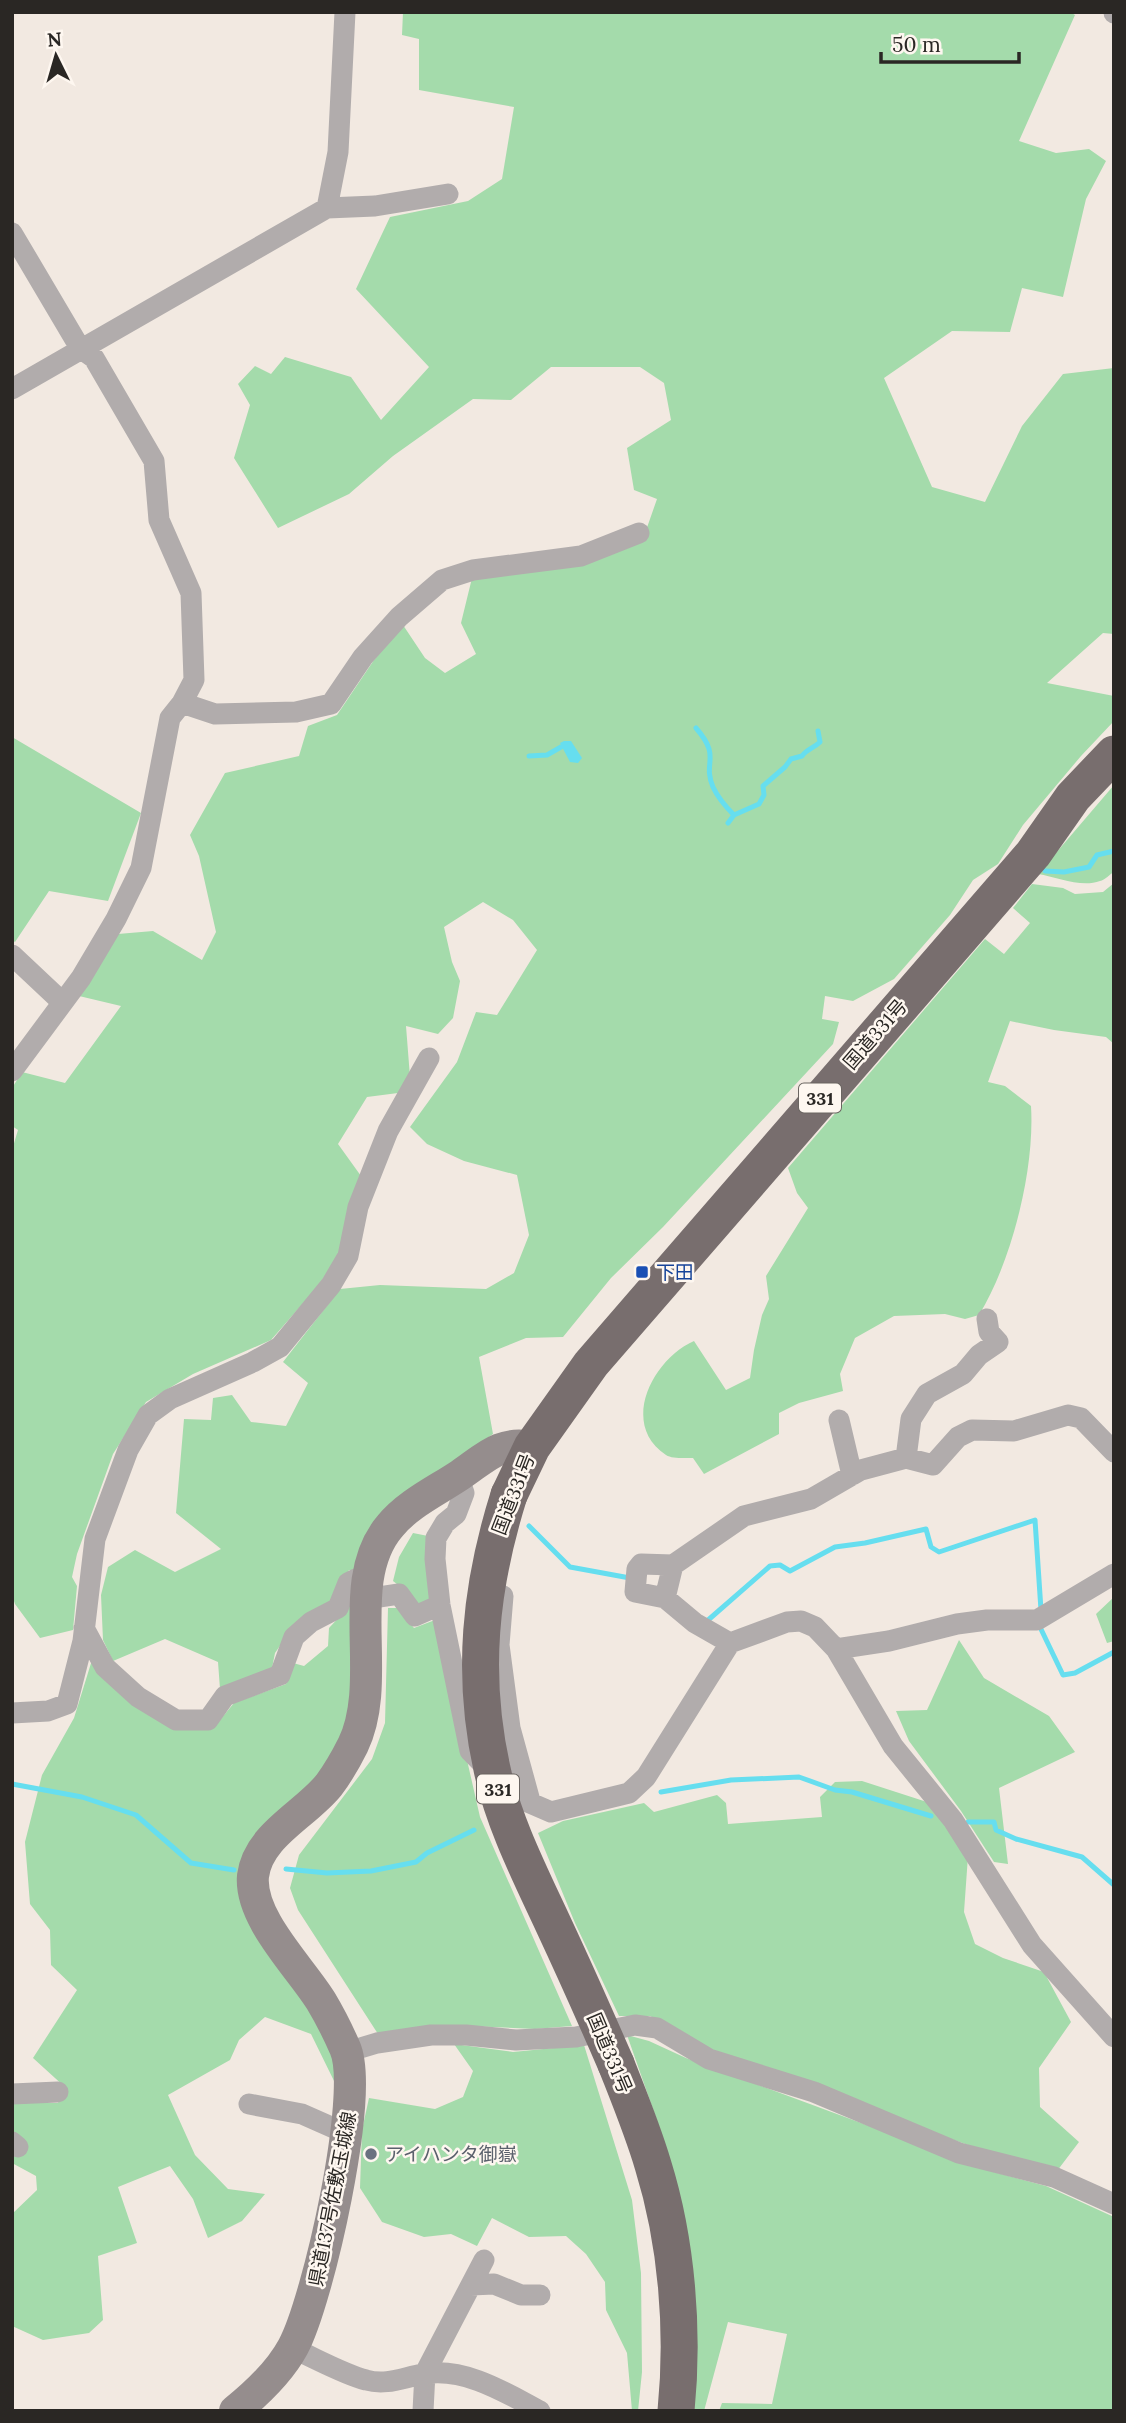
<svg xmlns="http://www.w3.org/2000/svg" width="1126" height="2423" font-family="Lora,'Noto Sans JP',serif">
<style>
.green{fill:#a4dbab}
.water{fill:#66deef}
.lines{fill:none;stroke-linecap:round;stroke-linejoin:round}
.stream{stroke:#66deef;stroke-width:5}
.minor{stroke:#b1acac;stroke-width:21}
.secondary{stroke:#958d8d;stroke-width:32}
.trunk{stroke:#786e6e;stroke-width:37}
.trunk-bridge{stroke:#786e6e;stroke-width:37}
.transit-dot{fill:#1a4fb4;stroke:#fef7f0;stroke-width:2.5}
.worship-dot{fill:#6b7280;stroke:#fef7f0;stroke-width:2.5}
.labels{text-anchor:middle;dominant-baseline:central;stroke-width:5;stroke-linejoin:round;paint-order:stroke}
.shield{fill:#fef7f0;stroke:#6a6561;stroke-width:2}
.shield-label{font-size:18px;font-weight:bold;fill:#2a2724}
.street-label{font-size:19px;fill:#2a2724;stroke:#fef7f0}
.transit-label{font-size:19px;fill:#164399;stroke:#fef7f0;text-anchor:start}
.worship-label{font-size:19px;fill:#5b616d;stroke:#fef7f0;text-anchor:start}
</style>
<rect width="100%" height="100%" fill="#f2e9e1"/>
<path class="green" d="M403 12H1070L1075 15 1019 141 1056 153 1089 149 1106 161 1086 199 1063 297 1022 288 1010 332 952 331 884 378 932 487 985 502 1022 426 1063 374 1114 368V634L1103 633 1047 683 1114 696V721L1081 756 1023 825 998 864 973 880 950 915 894 979 853 1001 825 996 822 1019 839 1022 833 1044 663 1227 611 1278 563 1337 526 1338 479 1357 493 1434 400 1501 364 1573 349 1570 333 1599 295 1624 275 1653 272 1668 220 1689 218 1662 165 1639 113 1661 103 1640 101 1595 108 1567 135 1550 175 1572 221 1549 176 1513 184 1419 211 1420 213 1398 232 1395 251 1422 286 1426 308 1383 283 1362 340 1289 380 1285 486 1289 514 1273 529 1235 517 1175 464 1161 427 1144 410 1127 457 1062 476 1012 497 1015 537 950 513 920 483 902 444 927 452 962 460 981 453 1018 438 1034 406 1026 410 1077 398 1093 367 1097 338 1144 361 1176 340 1253 319 1285 271 1340 193 1374 146 1402 113 1454 77 1554 72 1577 77 1586 73 1630 40 1638 15 1604 12 1595 14 1456 12 1150 18 1130 12 1126V1088L22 1072 65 1083 121 1006 79 996 118 934 153 931 202 960 216 932 199 856 190 835 225 773 299 756 308 726 337 715 374 660 403 625 425 658 445 673 476 654 461 623 472 578 643 539 657 499 634 490 627 448 671 420 664 383 640 367H551L511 400 473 399 393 456 349 494 278 528 234 458 250 405 238 384 255 366 271 374 285 357 351 377 381 420 429 367 356 289 390 217 468 201 502 179 514 107 419 90V39L402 35Z
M12 737 141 813 108 901 49 891 15 942 12 940Z
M1114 785V872C1110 874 1105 880 1100 881 1081 888 1057 877 1038 874Z
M1114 883V1044L1106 1037 1054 1030 1010 1021 988 1082 1005 1086 1031 1106C1035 1169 1012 1261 979 1315L965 1319 945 1314 894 1316 855 1338 840 1374 843 1391 799 1403 779 1413V1434L704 1474 693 1458C685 1458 672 1459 666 1455 619 1424 653 1359 694 1341L726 1390 750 1378 754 1350 762 1315 769 1299 766 1276 808 1208 797 1193 788 1168 985 939 1004 954 1030 923 1013 908 1032 884 1063 888 1075 894 1103 892Z
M413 1533 428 1536 433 1600 419 1608 402 1588 393 1581 399 1557Z
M352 1590 361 1675 340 1745 315 1783 246 1857 335 2050 336 2085 311 2034 265 2017 239 2040 230 2060 168 2095 195 2155 228 2189 265 2194 242 2221 208 2238 193 2199 170 2166 118 2187 137 2243 98 2256 103 2320 89 2333 43 2340 12 2326V2214L37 2190 36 2176 12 2163V2103H58L66 2088 33 2058 77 1990 51 1965 50 1930 30 1904 25 1842 42 1775 74 1718 92 1660 134 1704 215 1726 234 1703 286 1684 293 1663 304 1666 328 1646 329 1628 343 1613Z
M1114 1597V1641L1107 1643 1096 1614Z
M388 1608H397L414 1628 435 1620 480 1817 572 2026 535 2029 469 2026 378 2034 298 1910 290 1888 299 1855 372 1759 385 1723Z
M959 1640 984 1678 1049 1716 1075 1752 999 1788 1008 1864 994 1862 961 1811 909 1741 896 1711 927 1710Z
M862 1781 930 1803 968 1856 964 1912 975 1944 1003 1958 1044 1972 1071 2022 1039 2068 1040 2107 1079 2142 1057 2171 968 2145 711 2053 677 2030 650 2016H619L575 1923 538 1833 563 1821 644 1803 654 1812 717 1795 726 1803 728 1824 822 1817 820 1797 835 1782Z
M627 2035 649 2041 686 2058 872 2127 961 2163 1046 2186 1114 2217V2411H719L722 2403 772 2404 787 2334 728 2322 704 2411H684L661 2132Z
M454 2044 513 2052 584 2045 632 2200 641 2273 642 2372 638 2411H632L627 2353 606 2310 605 2282 586 2254 566 2236 529 2237 492 2218 477 2246 451 2234 424 2237 382 2222 360 2188 362 2130 369 2098 435 2109 463 2097 473 2071Z"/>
<path class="water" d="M564 741H571L582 758 578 763 570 762 560 743Z"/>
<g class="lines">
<path class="stream" d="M696 728C722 758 702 761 713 787 718 798 726 807 734 815L728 823
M529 756 547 755 561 747
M734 815 759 804 764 795 763 786 785 767 791 759 802 756C807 749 814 748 820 742L818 731
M1045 871 1064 872 1089 867 1097 855 1114 851
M529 1526 570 1567 630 1578
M707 1621 770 1566 780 1565 790 1571 835 1547 865 1543 926 1529 931 1547 939 1552 1035 1520 1041 1610
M1039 1625 1063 1675 1075 1673 1114 1652
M12 1784 82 1797 136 1815 191 1863 234 1870
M661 1792 731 1780 799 1777 835 1790 852 1792 931 1816
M968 1822H994L996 1830 1016 1839 1082 1857 1114 1885
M286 1869 327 1873 371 1871 416 1862 427 1853 474 1830"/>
<path class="minor" d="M1114 12V13
M327 208 338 152 345 12
M12 233 80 348 94 358 154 461 159 520 191 593 194 680 182 703 170 718 141 868 116 919 81 978 12 1071
M12 389 327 208 375 206 448 194
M182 703 215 714 296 712 331 704 363 657 399 617 442 580 473 570 581 556 639 533
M12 955 62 1002
M839 1420 852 1475
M906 1458 911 1419 927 1394 963 1374 979 1355 998 1342 989 1332 987 1319
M458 1476 464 1493 456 1514 445 1523 436 1538 435 1559 440 1605 470 1751 514 1796 551 1812 629 1793 646 1777 730 1643 787 1622 801 1621 815 1627 836 1649 893 1746 953 1820 1032 1945 1114 2037
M673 1565 665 1598 695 1623 730 1643
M503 1596 499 1645 510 1728 530 1801
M665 1598 635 1592 637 1569 641 1564 673 1565 744 1516 811 1499 861 1470 906 1458 933 1465 958 1437 972 1430 1014 1431 1068 1415 1081 1418 1114 1452
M84 1628 105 1667 138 1697 176 1720H208L225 1696 280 1675 294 1637 311 1622 338 1608 348 1583 356 1579 368 1584 379 1597 399 1594 415 1616 440 1605
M836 1649 889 1641 957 1624 987 1620H1037L1114 1574
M12 1713 48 1711 67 1704 83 1641 95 1539 128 1450 148 1415 170 1399 253 1362 280 1347 331 1285 348 1256 358 1207 388 1131 429 1058
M347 2052 377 2043 431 2035H466L516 2040 576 2037 635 2025 657 2028 709 2059 814 2092 959 2153 1054 2177 1114 2204
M12 2094 58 2092
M249 2104 302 2114 345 2133
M12 2142 18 2147
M471 2285 494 2284 521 2295H540
M292 2348C315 2358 343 2374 366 2380 387 2386 404 2377 424 2374 465 2367 506 2393 540 2411
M423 2411 425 2373 484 2260"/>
<path class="secondary" d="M235 2411C256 2394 280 2371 293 2347 318 2301 365 2093 345 2048 338 2032 330 2016 321 2001 300 1967 249 1918 253 1876 258 1835 305 1815 329 1785 338 1773 346 1759 353 1745 385 1679 342 1582 390 1526 408 1504 436 1491 460 1475 484 1459 500 1440 532 1447"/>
<path class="trunk" d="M509 1495 532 1447 591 1364 1033 854 1073 797 1114 754
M616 2064C629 2097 643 2131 653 2165 677 2242 684 2331 676 2411"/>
<path class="trunk-bridge" d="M509 1495C480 1587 471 1674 492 1769 504 1824 531 1876 555 1928 576 1973 596 2018 616 2064"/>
</g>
<rect class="transit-dot" x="635" y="1265" width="14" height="14" rx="3.5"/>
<circle class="worship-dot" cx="371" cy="2154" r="7"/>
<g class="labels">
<g class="shield">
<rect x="799" y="1083.5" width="42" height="29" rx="5"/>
<rect x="477" y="1774.5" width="42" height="29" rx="5"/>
</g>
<g class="shield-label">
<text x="820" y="1098">331</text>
<text x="498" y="1789">331</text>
</g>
<g class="street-label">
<text transform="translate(875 1034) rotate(-49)">国道331号</text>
<text transform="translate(513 1494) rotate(-69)">国道331号</text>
<text transform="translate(610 2053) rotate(67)">国道331号</text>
<text transform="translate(332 2199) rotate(-79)">県道137号佐敷玉城線</text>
</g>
<g class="transit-label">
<text x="656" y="1272">下田</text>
</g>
<g class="worship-label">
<text x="385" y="2154">アイハンタ御嶽</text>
</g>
</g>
<rect width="1126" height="2423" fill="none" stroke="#2a2724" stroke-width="28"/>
<g transform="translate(56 56) rotate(355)" stroke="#fef7f0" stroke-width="5" paint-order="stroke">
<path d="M0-5L12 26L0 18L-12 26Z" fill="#2a2724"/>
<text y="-10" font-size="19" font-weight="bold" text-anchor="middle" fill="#2a2724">N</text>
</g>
<path d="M881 52v10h138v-10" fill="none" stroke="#2a2724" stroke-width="3.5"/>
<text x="892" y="52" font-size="21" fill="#2a2724" stroke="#fef7f0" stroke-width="5" paint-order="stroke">50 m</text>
</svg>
